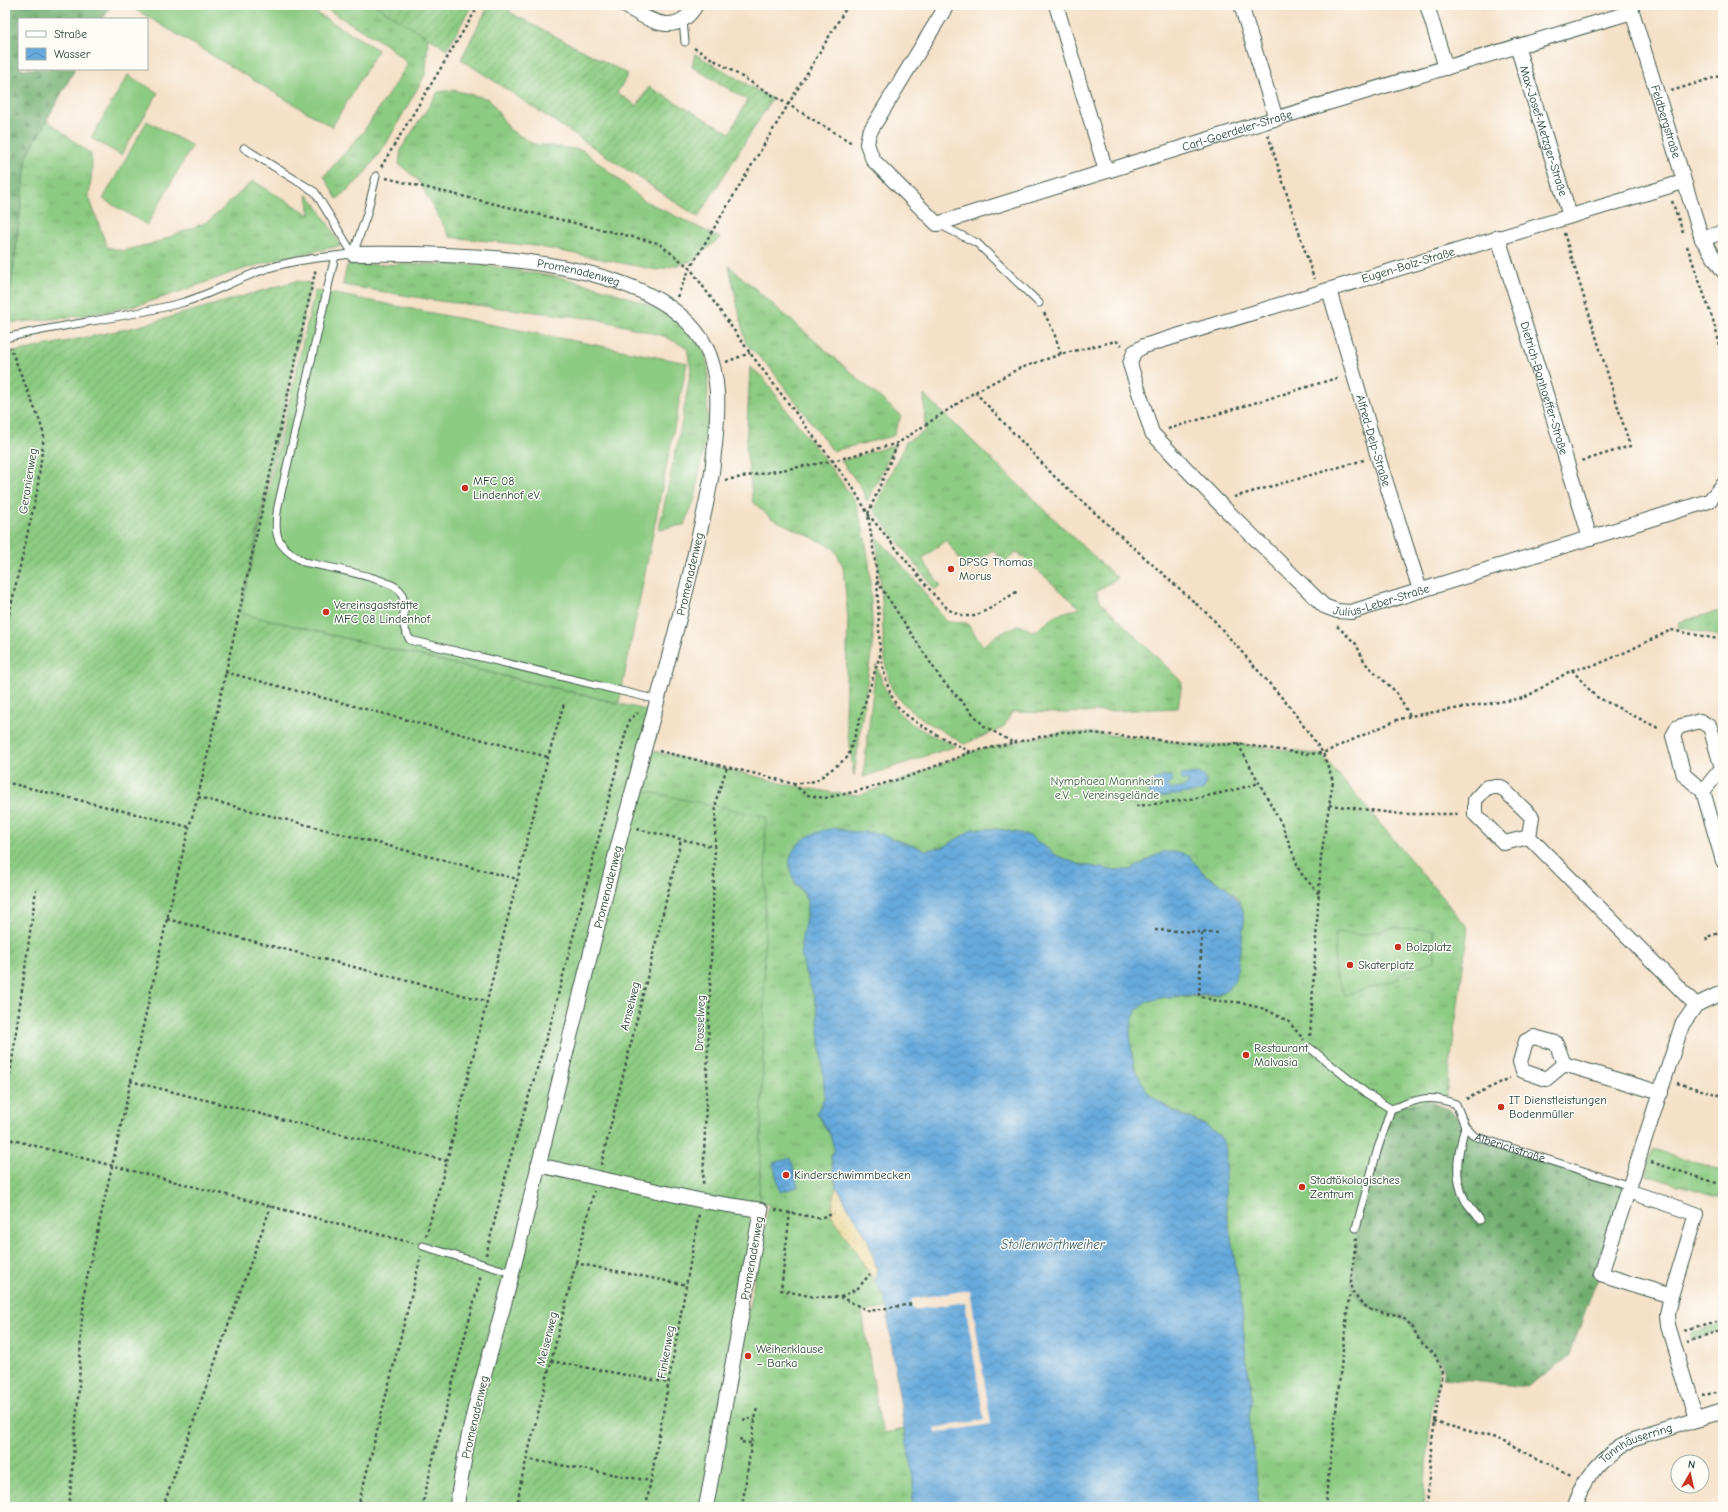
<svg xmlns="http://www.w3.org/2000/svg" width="1728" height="1512" font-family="'Comic Neue',sans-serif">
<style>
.grass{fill:url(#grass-tufts);stroke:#56845b}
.forest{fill:url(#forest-firs);stroke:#487652}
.sand{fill:url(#sand-dots);stroke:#868c69}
.garden{fill:url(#garden-furrows);stroke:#56845b}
.pitch{fill:#8ccb82;stroke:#56845b}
.water{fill:url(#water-waves);stroke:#427388}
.pier{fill:#f5e1c8}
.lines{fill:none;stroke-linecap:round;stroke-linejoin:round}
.lane-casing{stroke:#3f564a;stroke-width:9}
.street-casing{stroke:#3f564a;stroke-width:16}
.path{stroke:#3f564a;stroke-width:2.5;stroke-dasharray:3 3;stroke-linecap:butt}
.lane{stroke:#fff;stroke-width:7}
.street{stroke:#fff;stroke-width:14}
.poi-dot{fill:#c8321e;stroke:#fdfcf7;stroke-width:1.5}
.labels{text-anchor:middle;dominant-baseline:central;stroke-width:3;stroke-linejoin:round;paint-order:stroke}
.street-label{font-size:12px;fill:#1f3d34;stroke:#fdfcf7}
.poi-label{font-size:12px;fill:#1f3d34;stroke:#fdfcf7;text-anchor:start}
.park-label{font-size:12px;fill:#3a6048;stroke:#fdfcf7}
.water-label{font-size:13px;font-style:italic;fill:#345d66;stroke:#fdfcf7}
</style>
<defs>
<pattern id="grass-tufts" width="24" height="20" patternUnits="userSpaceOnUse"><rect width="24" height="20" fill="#8ccb82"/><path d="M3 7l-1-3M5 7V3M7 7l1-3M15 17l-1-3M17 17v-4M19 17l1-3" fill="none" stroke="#72a66b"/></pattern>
<pattern id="forest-firs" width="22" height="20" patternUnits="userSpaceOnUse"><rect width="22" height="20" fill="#71af70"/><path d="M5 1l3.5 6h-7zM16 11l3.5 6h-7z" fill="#5c905d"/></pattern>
<pattern id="sand-dots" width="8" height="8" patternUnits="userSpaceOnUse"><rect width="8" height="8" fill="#eeda9e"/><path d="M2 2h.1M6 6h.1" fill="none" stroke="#ccbc89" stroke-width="1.8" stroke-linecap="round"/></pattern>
<pattern id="garden-furrows" width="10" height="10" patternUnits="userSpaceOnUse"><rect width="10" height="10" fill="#8ccb82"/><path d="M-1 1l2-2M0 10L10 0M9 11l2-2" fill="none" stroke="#72a66b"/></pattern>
<pattern id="water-waves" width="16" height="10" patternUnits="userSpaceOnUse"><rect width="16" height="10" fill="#66a9db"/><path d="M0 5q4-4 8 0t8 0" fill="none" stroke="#538bb2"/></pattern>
</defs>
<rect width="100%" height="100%" fill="#fdfcf7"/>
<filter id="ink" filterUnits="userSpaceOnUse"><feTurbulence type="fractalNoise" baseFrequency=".025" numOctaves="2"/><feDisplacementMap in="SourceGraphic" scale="8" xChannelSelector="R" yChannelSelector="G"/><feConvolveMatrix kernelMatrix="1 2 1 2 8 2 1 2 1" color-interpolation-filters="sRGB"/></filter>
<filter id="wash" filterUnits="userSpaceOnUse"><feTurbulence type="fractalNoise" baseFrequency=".012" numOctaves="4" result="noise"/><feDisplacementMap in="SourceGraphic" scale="16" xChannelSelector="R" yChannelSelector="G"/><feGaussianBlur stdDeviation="0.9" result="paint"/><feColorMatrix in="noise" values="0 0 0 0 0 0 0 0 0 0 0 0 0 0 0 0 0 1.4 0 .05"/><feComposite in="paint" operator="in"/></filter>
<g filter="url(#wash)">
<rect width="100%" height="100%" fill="#f5e1c8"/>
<path class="grass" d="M320 5H375L428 37 426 73 386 144 362 177 337 199 324 176 364 131 408 64 388 46Z
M453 90 489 99 510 130 534 144 583 150 643 200 720 238 692 261 657 270 535 246 450 237 418 180 399 164 401 149 438 92Z
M47 120 91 154 92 170 89 197 107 247 123 251 155 243 209 221 253 181 310 215 307 194 316 204 341 246C302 253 264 262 226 275 191 287 156 302 119 309 82 317 45 320 7 323L27 156Z
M408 264 484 265 563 278 608 290 657 308 686 326 704 351 708 369 707 427 695 498 684 525 659 529 682 422 691 369 687 348 664 336 597 319 439 301 343 285 347 265Z
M729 266 901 416 893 436 833 451 771 369 746 344Z
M750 367 763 377 782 404 838 477 856 503 863 529 869 562 873 639 854 776 845 715 848 619 843 566 834 548 771 518 753 502 746 448Z
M924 395 1106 568 1118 578 1096 591 1101 602 1182 682 1178 708 1067 713 1012 712 1003 728 964 744C940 729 912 716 895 694 882 676 883 623 882 601 880 579 877 558 877 537L913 578 947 622 967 623 983 646 995 636 1019 625 1035 632 1058 614 1080 608 1017 552 1005 562 992 550 968 570 946 540 922 559 941 586 935 590 874 510 906 442 925 431Z
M895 445 867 501 861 487 841 461Z
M1723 610V637L1678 627 1679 622Z
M876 665C881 677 885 691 892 703 904 725 934 736 956 746L863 777Z
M1062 732 1092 733 1206 745 1238 744 1322 755 1468 928 1446 1097 1428 1095 1386 1312C1393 1314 1400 1316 1406 1321 1415 1328 1418 1339 1426 1347 1430 1351 1437 1354 1438 1360 1443 1378 1432 1403 1430 1421 1426 1449 1426 1478 1424 1507H1259L1255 1461 1249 1418 1252 1396 1245 1350 1241 1298 1226 1208 1223 1141C1202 1113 1160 1116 1141 1082 1133 1067 1131 1051 1130 1035 1127 976 1201 1008 1227 990 1230 988 1233 983 1234 980 1237 971 1244 920 1243 911 1238 886 1208 883 1195 863L1154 856 1131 870H1111L1078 864 1057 856 1021 833 997 829H973L944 847 925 850 877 833 847 831 837 828 793 878 807 900V909L801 949 805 971 814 995 817 1009 824 1084 825 1096 817 1113 830 1135 835 1148 831 1157 836 1187 831 1214 885 1298 887 1308 862 1312 879 1417 884 1433 905 1429C906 1441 911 1451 913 1463 915 1477 913 1493 912 1507H710L769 1204 759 1202 764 1017 631 788 642 748 794 786 835 793 860 795 910 777 971 752Z
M1653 1149 1723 1171V1198L1645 1175Z
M1723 1323V1329L1691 1339 1690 1333Z"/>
<path class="forest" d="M5 5H111L103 19H19V69H75L27 156 7 323 5 324Z
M1429 1101 1450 1110 1474 1136 1630 1186 1601 1274 1593 1289 1569 1356 1527 1387 1443 1378C1444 1374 1445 1370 1443 1366 1438 1354 1424 1348 1417 1336 1413 1330 1411 1324 1404 1320 1381 1303 1360 1320 1351 1282L1362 1206 1391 1118 1396 1109 1400 1106Z"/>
<path class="sand" d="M836 1187C842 1193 844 1200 849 1208 861 1229 882 1256 875 1282L831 1214Z"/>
<path class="garden" d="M375 5H472L447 49Z
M489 5H512L509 12 628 74 617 93 637 106 649 87 730 133 747 100 692 67 695 54 772 99 698 217 461 59Z
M296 281 311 283 240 613 650 711 631 788 766 817 764 1017 759 1202 701 1507H5V354L136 327Z"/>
<path class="pitch" d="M128 5H303L378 50 332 127Z
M128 75 158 93 121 155 91 138Z
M147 121 192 146 147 225 103 199Z
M315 290 687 363 619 703 240 613Z
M1394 928 1433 930 1435 960 1398 975 1399 979 1345 995 1334 971 1336 932 1361 935Z"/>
<path class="water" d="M1197 773C1206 774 1209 784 1202 791L1154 798C1137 783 1158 776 1171 776L1173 781 1169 783 1168 786 1170 789C1176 789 1187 789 1189 781L1182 780 1181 775Z
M837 828 847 831 877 833 925 850 944 847 973 829H997L1020 833 1030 836 1057 856 1078 864 1111 870H1131L1162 852H1179L1189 856 1206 876 1225 886 1238 901 1243 911 1244 923 1237 971 1234 982 1228 990 1217 994 1176 996 1160 998 1147 1002 1137 1009 1132 1021 1130 1031 1132 1056 1135 1070 1148 1093 1169 1109 1208 1127 1218 1135 1223 1141 1226 1151 1225 1182 1226 1208 1241 1298 1245 1350 1252 1396 1249 1418 1255 1461 1259 1507H912C914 1482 914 1467 906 1443L885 1298 875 1282 877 1269 867 1237 848 1207 841 1193 836 1187 831 1157 834 1148 830 1135 817 1113 825 1096 817 1009C813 988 802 970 801 950 800 933 809 917 807 901 805 892 796 886 793 878 779 847 812 830 837 828Z
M791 1158 798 1187 780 1192 773 1163Z"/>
<path class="pier" d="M970 1290 991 1424 936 1433 935 1428 984 1420 965 1302 913 1310 911 1299Z"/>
</g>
<g filter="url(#ink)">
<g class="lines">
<g class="lane-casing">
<g id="lane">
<path d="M683 21 685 42"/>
<path d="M244 148 315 192 353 254"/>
<path d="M938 224 977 243 1039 303"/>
<path d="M335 256 278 506C273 536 276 546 304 562 321 566 393 578 401 592 406 602 403 616 404 626 405 631 408 636 410 640L658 700"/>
<path d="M5 338C63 324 124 318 181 303 213 294 241 276 272 267 299 259 326 257 353 254L367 214 376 176"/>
<path id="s1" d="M1310 1048 1366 1093 1391 1109C1418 1099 1428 1094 1456 1104L1465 1126 1474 1136 1630 1186"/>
<path d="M1465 1126C1459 1150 1452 1175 1465 1200 1469 1207 1476 1213 1480 1220"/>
<path d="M1356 1228 1378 1148 1391 1109"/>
<path d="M423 1246 512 1273"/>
</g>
</g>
<g class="street-casing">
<g id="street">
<path d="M624 5C649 20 676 39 696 5"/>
<path id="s2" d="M947 5 869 133 867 144 873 160 937 224 1264 122 1632 12"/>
<path d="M1056 5 1106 171"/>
<path d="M1241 5 1276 119"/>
<path d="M1427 5 1446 68"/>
<path id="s3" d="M1630 5 1702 239 1723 271"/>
<path id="s4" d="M1517 46 1570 216"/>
<path id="s5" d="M1683 182 1144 346 1134 352 1130 364 1152 433 1218 502 1324 606 1337 611 1351 612 1709 501 1723 485"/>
<path id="s6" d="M1498 237 1590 538"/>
<path d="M1702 239 1723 232"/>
<path id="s7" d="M353 254C446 253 654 252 705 345 721 376 718 412 715 445 713 458 713 471 710 484 706 507 700 530 695 553 674 645 647 736 623 827 584 974 550 1122 513 1269 501 1320 484 1370 472 1421 466 1446 462 1472 458 1498L457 1507"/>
<path id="s8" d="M1329 290 1378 457 1420 590"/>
<path d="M1703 791 1722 768 1710 727 1700 721 1678 727 1673 736 1684 775 1703 791 1723 861"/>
<path d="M1529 837 1504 843 1475 814V800L1487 787H1501L1532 817 1529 837 1696 1005"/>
<path d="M1564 1064 1556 1043 1534 1037 1526 1041 1520 1062 1523 1071 1546 1079 1564 1064 1661 1093"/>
<path d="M538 1165 703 1201 761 1210 706 1507"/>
<path d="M1628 1191 1696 1214 1671 1296 1667 1314 1668 1325 1696 1419"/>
<path d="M1671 1296 1601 1274 1682 1025 1696 1005 1723 992"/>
<path id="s9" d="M1575 1507C1584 1476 1603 1454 1631 1440L1723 1411"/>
</g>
</g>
<path class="path" d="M694 48 852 143
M1671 91 1723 75
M1268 135 1314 279
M381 167 479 5
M386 178 658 243 690 268 750 353 853 488 868 514 935 596 949 610 964 616H975L989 609 1018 591
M1672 201 1683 232
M1564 233 1630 446 1582 461
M1687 246 1713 320 1723 356
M677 297 690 268 848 5
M1044 313 1053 330 1061 354
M726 362 750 353
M975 392 1054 476 1212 618 1290 707 1323 753 1397 720 1410 716 1524 698 1572 670 1596 665 1628 651 1671 630 1723 640
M1168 429 1340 377
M725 480 833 461 898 443 975 392 1018 369 1061 354 1116 341 1122 345
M1234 497 1364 460
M877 581 941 679 984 726 1014 743
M1337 626 1356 644 1365 663 1396 692 1410 716
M5 632 37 492 44 435 39 419 10 347
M880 655C884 671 887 690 896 704 908 722 951 742 971 752L1062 732 1092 733 1206 745 1238 744 1308 754 1323 753 1333 781 1321 857 1310 1037
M1572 670 1595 696 1660 729
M225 672 548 757
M1238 744 1282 825 1300 872 1319 894
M659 751 769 777 793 784 807 795 825 798 858 791 910 776 971 752
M5 782 189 827
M793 784 816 781 848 757 880 655 877 575 868 514 898 443
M198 797 517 879
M1329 805 1401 814H1460
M1136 806C1178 802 1219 795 1259 783
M637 829 715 847 703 1186
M715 847 716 800 727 767
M167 919 486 1001
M1155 930 1218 933
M1202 933 1199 996 1217 1001 1237 1002 1265 1009 1288 1021 1304 1040
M1707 940 1706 937 1723 932
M130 1081 447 1161
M1677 1083 1723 1096
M1466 1099 1510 1078
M5 1111 36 890
M5 1138 413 1243
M1651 1162 1723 1185
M601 1165 681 840
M775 1210 818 1218 834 1214
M790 1212 781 1290 814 1297H840L869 1311 912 1304
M426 1236 447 1161 548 757 564 704
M1356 1238 1351 1282 1353 1292 1360 1302 1371 1310 1397 1315 1406 1320 1413 1328 1417 1337 1423 1344 1435 1355 1442 1372 1431 1449 1427 1507
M486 1255 510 1159 551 1022 629 720 638 713
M575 1263 687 1285
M841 1297 858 1288 870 1274
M1685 1331 1723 1320
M1687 1342 1723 1331
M551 1361 669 1383
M1702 1395 1723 1389
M744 1421 745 1418 755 1420
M1434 1422 1496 1438 1573 1476
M741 1438 740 1442 751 1443
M526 1459 651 1481
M69 1507 79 1386 81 1330 85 1287 167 919 189 827 198 797 316 268
M163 1507 271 1206
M358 1507 421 1256
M422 1507 437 1442 481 1275
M517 1507 521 1481 594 1191
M646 1507 699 1214
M742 1507 757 1407
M1325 1507 1349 1297 1353 1292"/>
<use href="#lane" class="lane"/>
<use href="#street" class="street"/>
</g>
</g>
<g class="poi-dot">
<circle cx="465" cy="488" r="4"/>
<circle cx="951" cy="569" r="4"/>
<circle cx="326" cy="612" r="4"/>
<circle cx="1398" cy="947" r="4"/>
<circle cx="1350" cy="965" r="4"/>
<circle cx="1246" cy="1055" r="4"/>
<circle cx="1501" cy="1107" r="4"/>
<circle cx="786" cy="1175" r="4"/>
<circle cx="1302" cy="1187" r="4"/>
<circle cx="748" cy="1356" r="4"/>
</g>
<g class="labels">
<g class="street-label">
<text stroke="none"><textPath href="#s3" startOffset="122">Feldbergstraße</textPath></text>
<text stroke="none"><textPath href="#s2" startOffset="583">Carl-Goerdeler-Straße</textPath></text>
<text stroke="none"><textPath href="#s4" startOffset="89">Max-Josef-Metzger-Straße</textPath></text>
<text transform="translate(1408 265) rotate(-17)">Eugen-Bolz-Straße</text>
<text stroke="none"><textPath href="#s7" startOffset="227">Promenadenweg</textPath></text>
<text stroke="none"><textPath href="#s6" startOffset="158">Dietrich-Bonhoeffer-Straße</textPath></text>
<text stroke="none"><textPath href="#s8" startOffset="157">Alfred-Delp-Straße</textPath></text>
<text transform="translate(28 481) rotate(-81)">Geranienweg</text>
<text transform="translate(690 574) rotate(-77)">Promenadenweg</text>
<text stroke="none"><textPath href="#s5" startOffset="964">Julius-Leber-Straße</textPath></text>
<text transform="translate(608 887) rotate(-76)">Promenadenweg</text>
<text transform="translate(630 1006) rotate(-76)">Amselweg</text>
<text transform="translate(700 1023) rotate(-88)">Drosselweg</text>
<text stroke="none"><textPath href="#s1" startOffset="244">Alberichstraße</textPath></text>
<text transform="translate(752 1258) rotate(-80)">Promenadenweg</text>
<text transform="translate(547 1339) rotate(-76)">Meisenweg</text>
<text transform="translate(666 1352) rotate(-80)">Finkenweg</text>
<text transform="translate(475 1417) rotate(-77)">Promenadenweg</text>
<text stroke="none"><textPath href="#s9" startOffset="93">Tannhäuserring</textPath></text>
</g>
<g class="poi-label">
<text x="473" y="481">MFC 08<tspan x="473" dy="14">Lindenhof eV.</tspan></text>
<text x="959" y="562">DPSG Thomas<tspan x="959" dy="14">Morus</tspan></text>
<text x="334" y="605">Vereinsgaststätte<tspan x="334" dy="14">MFC 08 Lindenhof</tspan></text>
<text x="1406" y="947">Bolzplatz</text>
<text x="1358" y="965">Skaterplatz</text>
<text x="1254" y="1048">Restaurant<tspan x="1254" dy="14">Malvasia</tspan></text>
<text x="1509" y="1100">IT Dienstleistungen<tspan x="1509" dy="14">Bodenmüller</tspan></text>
<text x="794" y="1175">Kinderschwimmbecken</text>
<text x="1310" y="1180">Stadtökologisches<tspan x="1310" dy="14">Zentrum</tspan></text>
<text x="756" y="1349">Weiherklause<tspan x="756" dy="14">– Barka</tspan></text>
</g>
<g class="park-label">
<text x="1107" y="781">Nymphaea Mannheim<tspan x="1107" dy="14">e.V. - Vereinsgelände</tspan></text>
</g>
<g class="water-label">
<text x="1053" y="1244">Stollenwörthweiher</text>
</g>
</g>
<rect width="1728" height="1512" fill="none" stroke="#fdfcf7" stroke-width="20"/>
<rect x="18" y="18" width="130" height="52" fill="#fdfcf7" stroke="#a4b0a9"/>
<rect x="26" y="31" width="20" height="6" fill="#ffffff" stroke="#a4b0a9"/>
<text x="54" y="38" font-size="12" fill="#1f3d34">Straße</text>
<rect x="26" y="48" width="20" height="12" fill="url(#water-waves)" stroke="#a4b0a9"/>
<text x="54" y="58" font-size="12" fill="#1f3d34">Wasser</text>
<g transform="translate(1690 1474) rotate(9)"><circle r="19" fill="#fdfcf7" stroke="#a4b0a9"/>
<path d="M0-3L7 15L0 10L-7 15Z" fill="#c8321e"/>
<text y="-6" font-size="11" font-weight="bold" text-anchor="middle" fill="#1f3d34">N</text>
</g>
</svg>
